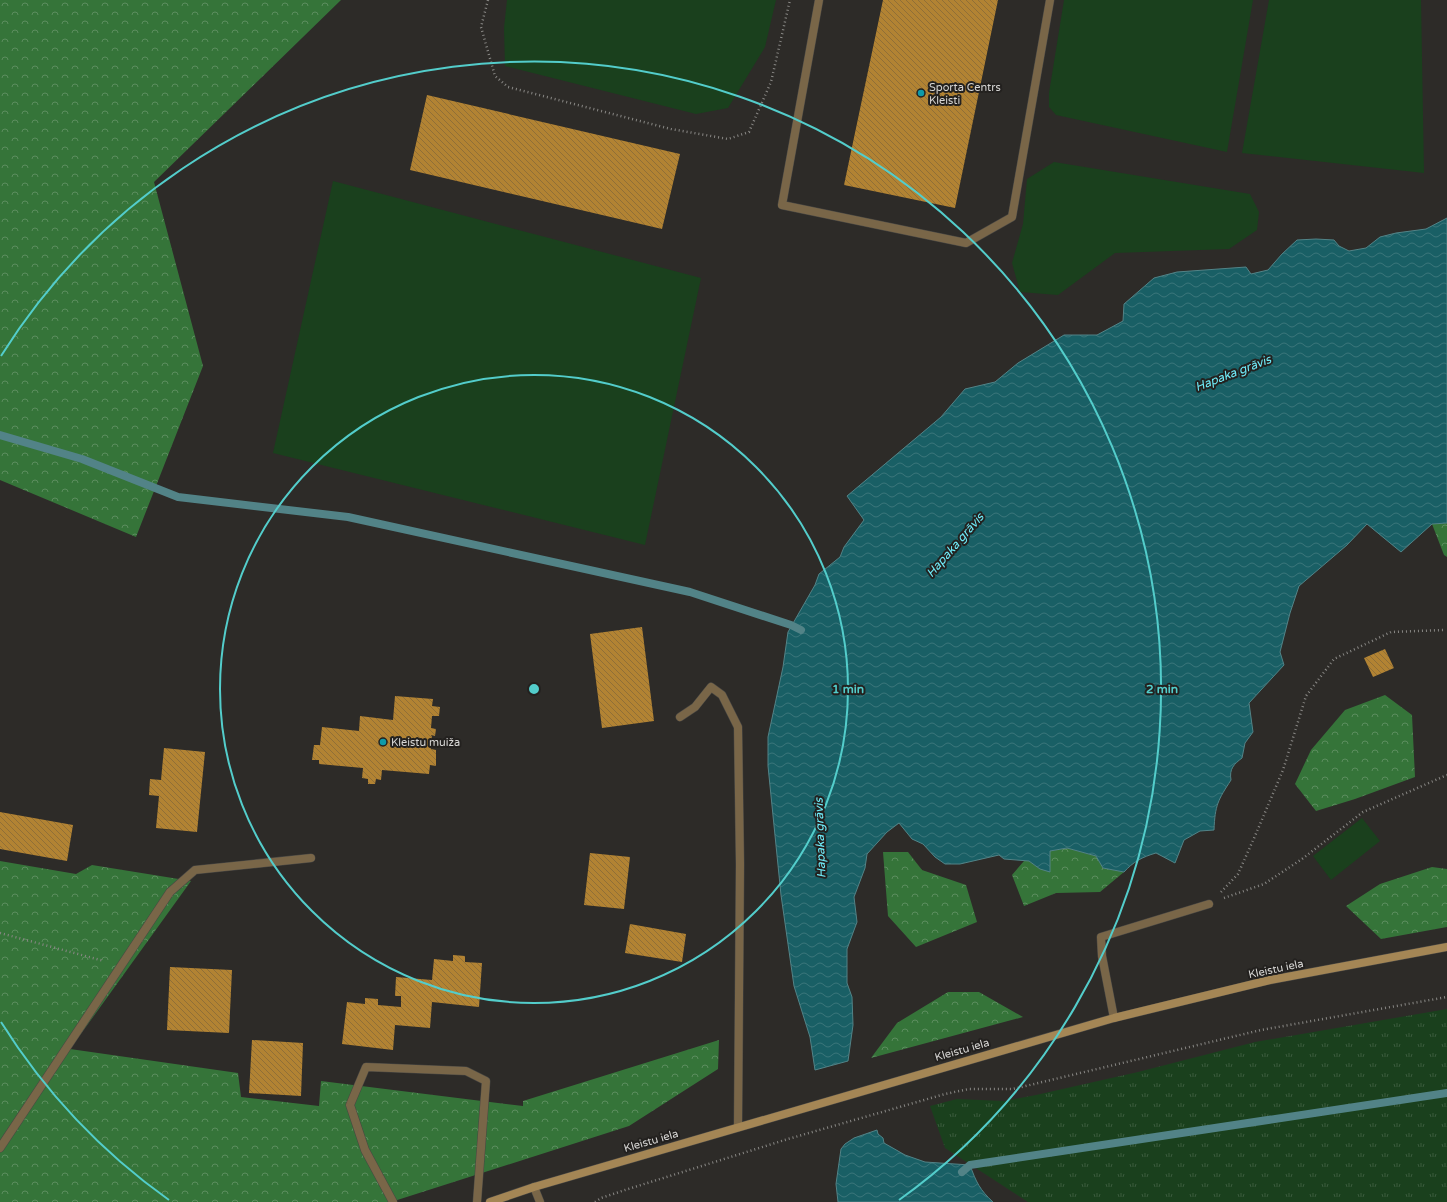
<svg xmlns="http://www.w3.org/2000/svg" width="1447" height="1202" font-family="'Varela Round',sans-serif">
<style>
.grass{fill:url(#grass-tufts)}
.forest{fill:url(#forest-crowns)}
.pitch{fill:#1a401d}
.water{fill:url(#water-waves);stroke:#528387}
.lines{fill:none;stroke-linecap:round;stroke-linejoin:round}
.stream{stroke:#528387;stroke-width:8}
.building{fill:url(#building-back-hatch)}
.lane-casing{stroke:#484744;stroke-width:9}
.street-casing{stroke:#484744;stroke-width:9}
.secondary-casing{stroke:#484744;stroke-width:9}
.path{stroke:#898885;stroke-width:2.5;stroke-dasharray:1 3;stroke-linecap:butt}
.lane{stroke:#796648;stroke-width:8}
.street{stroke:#796648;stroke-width:8}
.secondary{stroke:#a48655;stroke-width:8}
.ring{fill:none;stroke:#53cdcb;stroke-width:2}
.culture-dot{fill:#0f9aa8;stroke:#23211f;stroke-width:1.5}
.labels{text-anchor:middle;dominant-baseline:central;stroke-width:4;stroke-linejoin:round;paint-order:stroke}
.poi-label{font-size:11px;fill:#d8d7d5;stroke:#23211f;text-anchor:start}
.street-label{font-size:11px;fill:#d8d7d5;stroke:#23211f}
.water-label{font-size:12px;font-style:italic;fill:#70eefb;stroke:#23211f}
.centre{fill:#53cdcb;stroke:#23211f;stroke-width:2}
.ring-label{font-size:12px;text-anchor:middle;font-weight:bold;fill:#53cdcb;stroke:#23211f;stroke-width:4;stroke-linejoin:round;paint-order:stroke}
</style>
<defs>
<pattern id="grass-tufts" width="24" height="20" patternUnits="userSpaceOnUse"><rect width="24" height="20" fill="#1a401d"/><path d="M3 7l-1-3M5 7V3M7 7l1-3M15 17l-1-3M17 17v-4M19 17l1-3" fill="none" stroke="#3b5b3d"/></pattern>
<pattern id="forest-crowns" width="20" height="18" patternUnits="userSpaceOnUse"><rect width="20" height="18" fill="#357439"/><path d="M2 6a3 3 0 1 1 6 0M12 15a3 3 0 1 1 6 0" fill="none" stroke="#5b8d5e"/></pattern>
<pattern id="water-waves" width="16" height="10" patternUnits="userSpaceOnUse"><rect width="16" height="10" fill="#195f65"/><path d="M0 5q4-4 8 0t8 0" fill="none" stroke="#3a757a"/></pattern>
<pattern id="building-back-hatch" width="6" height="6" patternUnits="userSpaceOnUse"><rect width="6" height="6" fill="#b28333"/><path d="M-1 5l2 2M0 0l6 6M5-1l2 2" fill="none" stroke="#906f37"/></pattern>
</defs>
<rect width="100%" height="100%" fill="#2d2b28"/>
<path class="grass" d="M1447 1009V1202H1028L945 1148 930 1106 957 1099 1004 1101 1036 1095 1138 1072 1255 1042Z"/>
<path class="forest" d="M0 0H341L154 182 203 366 136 537 0 480Z
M1447 523V557L1444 555 1432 524Z
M1385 695 1412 715 1415 777 1355 799 1316 811 1295 784 1311 750 1345 710Z
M1067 848 1096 856 1103 868 1124 872 1100 892 1056 893 1024 906 1012 875 1024 861H1029L1040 869 1050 851Z
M883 852H908L922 870 966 885 977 922 916 947 888 916Z
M0 861 76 874 92 865 191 881 70 1049 238 1073 241 1097 319 1106 321 1081 523 1106V1101L719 1040 718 1069 629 1126 391 1202H0Z
M1432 867 1447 869V927L1381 939 1346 906 1380 884Z
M948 992H979L1023 1017 871 1058 897 1023Z"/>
<path class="pitch" d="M507 0H776L765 47 728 108 696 114 505 66 504 28Z
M1064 0H1253L1227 152 1056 115 1049 107V93Z
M1269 0H1421L1424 173 1242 153Z
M1054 162 1250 194 1259 212 1257 230 1229 249 1115 253 1058 295 1020 292 1012 263 1023 224 1027 179Z
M333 181 701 278 645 545 273 453Z
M1362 818 1380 841 1331 880 1313 856Z"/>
<path class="water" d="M1447 218V523L1432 524 1401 552 1367 524 1347 545 1299 586 1290 613 1280 652 1284 665 1249 703 1253 732 1245 743 1242 758C1234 764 1229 769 1231 780 1218 800 1215 805 1214 830L1200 831 1184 840 1175 863 1156 853C1142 857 1133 862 1124 872L1103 868 1096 856 1067 848 1050 851V872L1040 869 1029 861 1004 859 999 855 960 864H945L935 857 923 844 912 839 899 823 887 832 867 854 865 868 854 897 857 922 847 949V983L852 997 853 1025 848 1061 815 1070 810 1037 794 986 781 895 768 766V737L783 667 788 632 815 585 819 574 840 557 844 547 864 520 847 496 941 417 965 389 995 382 1018 363 1064 335H1097L1123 321 1124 304 1154 278 1177 272 1246 267 1251 274 1268 270 1282 254 1297 240 1316 239 1334 240 1339 246 1349 251 1366 248 1380 237 1396 233 1426 229Z
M877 1130 878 1134 883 1138 884 1143 905 1155 925 1162 970 1165C976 1182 980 1190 993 1202H838L836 1184 841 1149 845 1144 854 1138Z"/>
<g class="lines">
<path class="stream" d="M0 435 82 459 178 497 348 517 690 592 791 625 801 630
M962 1172 970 1165 1447 1093"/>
</g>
<path class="building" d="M883 0H998L955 208 844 185Z
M427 95 680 154 662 229 410 170Z
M642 627 654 721 602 728 590 634Z
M1385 649 1394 668 1373 677 1364 658Z
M395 696 433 699 432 706 440 707 439 716H432L431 728 436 729 435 736 431 735 432 737 431 749 436 750V766L430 765 429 774 382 770 381 780 376 779 375 784H368V779L362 778 363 768 319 764V760H312L314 745H320L322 727 359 731 360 716 393 720Z
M164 748 205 752 197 832 156 828 159 796 149 795 150 779 161 780Z
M0 812 73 825 67 861 0 849Z
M590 853 630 857 624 909 584 905Z
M630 924 686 934 682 962 625 953Z
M453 955 465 956V962L482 963 479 1007 432 1002 430 1028 395 1025 393 1050 342 1044 347 1002 365 1004V998L378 999V1005L401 1007V996H395L396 977 432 980 434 959 453 961Z
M170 967 232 970 229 1033 167 1030Z
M252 1040 303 1043 301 1096 249 1093Z"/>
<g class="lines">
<g class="lane-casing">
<path id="lane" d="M819 0 782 205 966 243 1012 217 1050 0
M680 717 695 707 711 687 722 695 738 727 740 864 738 1127
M1114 1018 1102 956 1101 937 1209 904
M0 1148 170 892 195 870 311 858
M393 1202 365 1150 350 1105 366 1067 466 1071 486 1081 477 1202"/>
</g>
<g class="street-casing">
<path id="street" d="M534 1187 540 1202"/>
</g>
<g class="secondary-casing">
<path id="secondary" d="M490 1202 534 1187 1114 1018 1270 980 1447 947"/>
</g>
<path class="path" d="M488 0 481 27 495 76 508 87 671 129 728 139 749 132 771 82 790 0
M1221 892 1238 874 1255 836 1283 770 1306 696 1334 659 1391 632 1445 630
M1224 898 1264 884 1302 859 1363 812 1447 775
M0 933 104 961
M595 1202 601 1198 625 1190 788 1139 945 1094 969 1089H1013L1261 1030 1447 997"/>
<use href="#lane" class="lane"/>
<use href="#street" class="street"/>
<use href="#secondary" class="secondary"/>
</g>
<g class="ring">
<circle cx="534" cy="689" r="314"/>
<path d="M169 1200A628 628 0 0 1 1 1022M1 356A628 628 0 1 1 899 1200"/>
</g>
<g class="culture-dot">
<circle cx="921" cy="93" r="4"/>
<circle cx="383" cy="742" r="4"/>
</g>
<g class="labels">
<g class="poi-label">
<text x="929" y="87">Sporta Centrs<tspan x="929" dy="13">Kleisti</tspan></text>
<text x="391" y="742">Kleistu muiža</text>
</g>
<g class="street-label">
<text transform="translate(1276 969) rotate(-12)">Kleistu iela</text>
<text transform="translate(962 1050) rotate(-16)">Kleistu iela</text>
<text transform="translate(651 1141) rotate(-16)">Kleistu iela</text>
</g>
<g class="water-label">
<text transform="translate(1233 373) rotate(-21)">Hapaka grāvis</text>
<text transform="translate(955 545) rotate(-49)">Hapaka grāvis</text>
<text transform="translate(820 838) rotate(-92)">Hapaka grāvis</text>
</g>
</g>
<circle cx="534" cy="689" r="6" class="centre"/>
<g class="ring-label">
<text x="848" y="693">1 min</text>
<text x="1162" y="693">2 min</text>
</g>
</svg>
